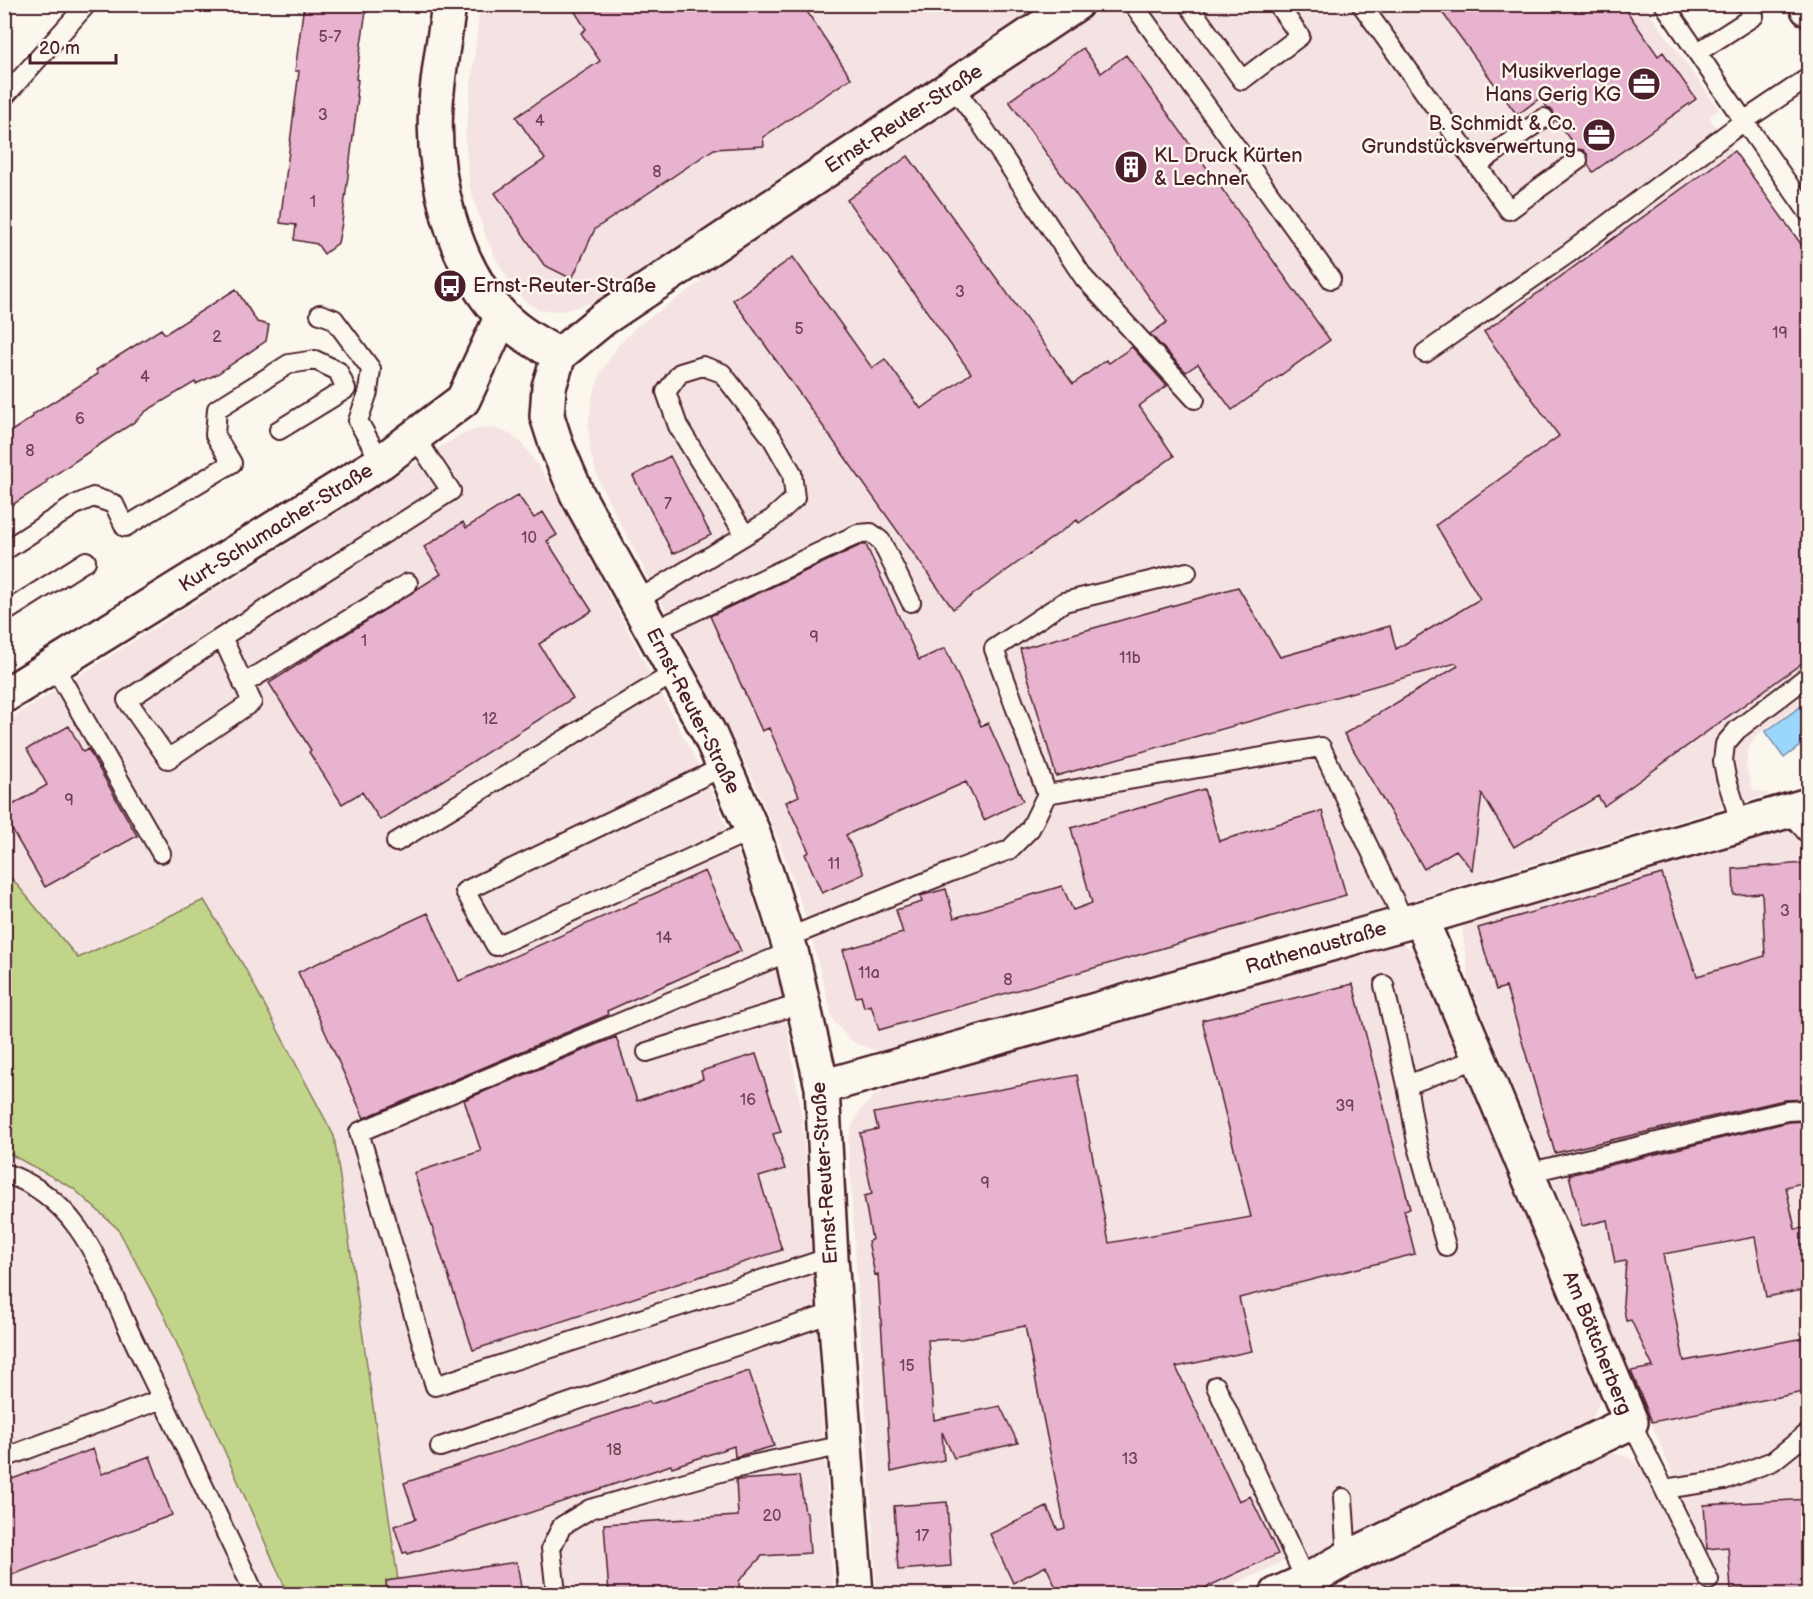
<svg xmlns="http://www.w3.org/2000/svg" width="1813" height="1599" font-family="'Balsamiq Sans',sans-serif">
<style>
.built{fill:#f5e3e3}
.green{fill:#c0d58a;stroke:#857a5a;stroke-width:1.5}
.water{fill:#9bd7fc;stroke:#7b8da8;stroke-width:1.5}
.building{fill:#e7b3ce;stroke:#4a1f2b;stroke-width:1.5}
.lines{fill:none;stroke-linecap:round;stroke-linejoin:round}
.lane-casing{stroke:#4a1f2b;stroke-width:22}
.street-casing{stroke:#4a1f2b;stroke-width:38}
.secondary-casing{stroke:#4a1f2b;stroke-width:38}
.lane{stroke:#fbf7ec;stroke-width:18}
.street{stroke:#fbf7ec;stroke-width:33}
.secondary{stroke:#fbf7ec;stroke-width:33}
.labels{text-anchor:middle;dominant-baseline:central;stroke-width:5;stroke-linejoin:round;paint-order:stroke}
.number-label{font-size:16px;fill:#714454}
.poi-label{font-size:20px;fill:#4a1f2b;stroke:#fbf7ec;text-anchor:end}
.street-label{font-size:20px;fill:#4a1f2b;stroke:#fbf7ec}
</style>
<rect width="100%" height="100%" fill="#fbf7ec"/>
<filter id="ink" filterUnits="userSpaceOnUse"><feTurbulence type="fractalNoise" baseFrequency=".0167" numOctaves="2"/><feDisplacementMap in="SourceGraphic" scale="12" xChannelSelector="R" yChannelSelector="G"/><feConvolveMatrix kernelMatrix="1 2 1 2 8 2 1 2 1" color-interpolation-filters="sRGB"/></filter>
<g filter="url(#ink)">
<path class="built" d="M480 5H1047L794 173 791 170 597 301 563 311 540 310 527 303 514 290 496 259 485 235 470 188 465 139Z
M1108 5H1644L1719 109 1709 117 1808 256V699L1755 737 1748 749 1746 767 1753 790 1770 794 1141 980 888 1051H877L856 1044 847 1037 833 1020 807 921 782 849 751 774 600 484 591 455 588 427 592 398 601 372 617 347 637 326 701 282 696 275 845 181Z
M494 428 510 434 523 444 552 486 697 762 718 806 747 877 781 990 802 1115 834 1594H400L334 1136 245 968 204 900 78 958 5 869 4 723 460 435 477 429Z
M1808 819V1594H1722L1469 981 1461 921Z
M1394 941 1400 942 1423 957 1599 1388 1600 1400 1593 1417 1583 1425 1305 1559 1302 1553 1214 1594H877L848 1140 851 1128 861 1109 873 1097 884 1090Z
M5 1154H10L73 1188 118 1229 165 1317 288 1594H5Z
M1610 1453 1628 1457 1641 1467 1703 1594H1340L1356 1575 1372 1564 1599 1456Z"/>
<path class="green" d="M4 869 78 958 204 900 245 968 334 1136 400 1594H288L165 1317 118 1229 73 1188 10 1154H5Z"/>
<path class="water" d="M1808 701V740L1784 758 1765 732Z"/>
<path class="building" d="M304 4H367L356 79 358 80 356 96 358 97 342 223 338 243 324 254 317 244 294 240 296 225 280 223 299 71H295Z
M570 4H802L851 78 763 137 764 146 714 149 595 229 572 279 544 265 495 193 545 159 516 117 600 61 581 33 586 29Z
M1436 4H1622L1658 56 1663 52 1696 99 1593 172 1588 165 1587 154 1583 150 1577 149 1555 119 1553 111 1547 107 1540 98 1517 115Z
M1083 48 1101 73 1126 55 1330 340 1232 410 1198 364 1186 372 1150 334 1167 322 1009 101Z
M1734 151 1809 255V658L1604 806 1598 796 1514 847 1482 794 1472 870 1456 850 1424 869 1344 734 1458 666 1456 663 1056 776 1020 649 1238 587 1280 657 1390 626 1396 649 1480 599 1436 525 1559 436 1484 332Z
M908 156 1073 384 1106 360 1109 363 1132 347 1167 386 1139 406 1174 456 1079 523 1077 520 953 609 733 300 793 257 872 368 885 359 921 409 971 373 847 200Z
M236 289 257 322 269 325 266 341 217 374 196 384 195 382 146 411 136 421 93 449 46 481 47 483 4 510V436L33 417 32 415 98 374 96 370 161 329 165 334Z
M670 456 711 535 673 554 633 476Z
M518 495 534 518 543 512 557 535 547 541 592 611 539 644 573 698 380 820 362 792 342 804 309 752 311 750 269 683 441 574 424 547 463 522 466 528Z
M861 545H866L919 660 945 648 981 726 988 723 1023 801 984 820 966 782 846 835 864 874 822 893 805 854 809 852 786 802 799 796 769 728 762 731 710 616Z
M69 726 83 752 88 749 137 836 45 887 4 816V810L47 785 27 749Z
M1204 789 1219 841 1322 811 1346 895 879 1030 871 1005 864 1007 861 996 856 997 843 950 903 933 896 910 922 902 920 896 946 889 954 918 1062 886 1073 910 1092 903 1071 828Z
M1804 863 1809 949V1099L1784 1100 1555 1153 1506 987 1496 990 1478 928 1662 874 1697 976 1765 956 1762 893 1734 895 1733 869Z
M705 871 741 951 607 1011 608 1015 364 1118 298 972 428 913 459 981Z
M1353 984 1410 1209 1404 1210 1415 1254 1239 1298 1252 1351 1176 1367 1239 1501 1250 1496 1278 1554 1192 1594H1059L1046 1566 1013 1583 990 1534 1047 1507 1058 1530 1065 1528 1025 1326 962 1339 928 1340 934 1420 1000 1406 1018 1443 954 1458 942 1432 944 1460 891 1472 878 1274 875 1275 868 1241 872 1240 864 1196 872 1194 860 1133 878 1129 874 1113 1077 1075 1109 1243 1251 1217 1202 1020Z
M616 1037 637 1101 703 1079 701 1071 756 1054 781 1132 773 1134 785 1169 759 1177 782 1250 473 1350 414 1173 481 1151 464 1100Z
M1809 1121V1181L1786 1187 1795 1229 1809 1228V1289L1766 1297 1755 1237 1663 1254 1684 1361 1809 1337V1391L1652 1422 1631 1371 1653 1367 1631 1320 1626 1321 1623 1303 1626 1261 1615 1263 1607 1220 1582 1226 1569 1175 1789 1122Z
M749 1371 774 1446 735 1457 734 1446 672 1467 671 1465 408 1554 407 1552 403 1553 394 1526 416 1519 404 1483 649 1401 651 1404Z
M93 1449 102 1474 150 1456 172 1515 4 1578V1482Z
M799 1476 805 1512H807L810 1553 762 1556 739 1581 740 1594H609L604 1524 738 1516 736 1480Z
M1809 1499V1594H1763V1588L1731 1590 1728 1547 1707 1549 1704 1505Z
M947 1502 951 1566 898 1570 894 1506Z
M517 1562 522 1594H387L386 1581Z"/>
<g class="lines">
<g class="lane-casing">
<path id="lane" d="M1133 4 1331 279
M1188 4 1242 80 1300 36 1277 4
M1361 4 1509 210 1578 160
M1698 52 1754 16 1746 4
M1808 78 1744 121 1808 212
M953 87 981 124 1084 278 1195 399
M4 97 87 4
M1477 165 1544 118
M320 314 334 319 371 369 368 392 358 421 381 462
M1425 353 1569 253 1744 121 1664 4
M4 551 75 505 93 497 114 504 125 527 232 463 215 435 217 409 289 364 315 360 338 371 346 389 279 430
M636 601 772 519 795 498 792 473 772 438 722 373 703 366 680 373 666 392 678 426 745 535
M4 613 86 561
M653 631 858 534 871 533 881 541 911 602
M222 637 252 702 168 759 127 700 208 646 451 491 415 437
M54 666 161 853
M243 684 408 583
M725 766 465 891 496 946 752 830
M1047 794 1321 747 1405 923
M1788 811 1808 834
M1741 825 1726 777 1723 761 1725 744 1737 730 1808 676
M396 842 676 672
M787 938 953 871 1009 850 1030 829 1047 794 994 649 1064 602 1187 572
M791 951 359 1132 435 1386 831 1257
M1384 985 1407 1085
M647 1052 803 1003
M4 1173C76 1196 99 1262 126 1324 138 1350 150 1374 162 1399
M1527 1173 1787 1111 1808 1110
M1446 1246 1417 1143 1407 1085 1479 1058
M1216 1386 1306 1581
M1631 1422 1709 1580
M440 1447 835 1312
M4 1458 162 1399 255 1594
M1664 1489 1724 1480 1773 1461 1808 1433
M1343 1498 1347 1558
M556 1594 551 1548 562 1526 590 1509 728 1470 844 1445"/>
</g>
<g class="street-casing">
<path id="street" d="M449 4C445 37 438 71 436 104 431 173 453 266 503 317 519 333 539 344 559 355
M4 696 381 462 463 400 502 316
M822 1087 1405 923 1808 805
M856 1594 831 1257 822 1087 791 951 778 909 752 830 709 733 577 494 557 447 547 416 549 387 559 355 603 319 1076 4
M1277 1594 1306 1581
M1307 1594 1306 1581 1347 1558 1631 1422 1421 919"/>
</g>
<g class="secondary-casing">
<path id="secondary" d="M1806 4 1808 9"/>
</g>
<use href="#lane" class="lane"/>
<use href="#street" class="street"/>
<use href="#secondary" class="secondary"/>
</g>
</g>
<defs>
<g id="office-disc" transform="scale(1.725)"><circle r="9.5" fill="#4a1f2b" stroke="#fbf7ec"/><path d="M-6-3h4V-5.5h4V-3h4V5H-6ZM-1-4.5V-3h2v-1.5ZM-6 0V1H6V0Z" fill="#fff"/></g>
<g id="building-disc" transform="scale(1.725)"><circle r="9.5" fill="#4a1f2b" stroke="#fbf7ec"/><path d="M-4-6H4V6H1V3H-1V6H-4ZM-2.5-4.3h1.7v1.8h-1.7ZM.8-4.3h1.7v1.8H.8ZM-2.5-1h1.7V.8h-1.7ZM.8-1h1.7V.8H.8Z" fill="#fff"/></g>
<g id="bus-disc" transform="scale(1.725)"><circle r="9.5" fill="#4a1f2b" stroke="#fbf7ec"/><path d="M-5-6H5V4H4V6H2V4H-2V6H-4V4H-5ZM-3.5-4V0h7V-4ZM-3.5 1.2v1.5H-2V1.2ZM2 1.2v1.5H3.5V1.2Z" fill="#fff"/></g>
</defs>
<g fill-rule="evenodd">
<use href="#office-disc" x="1644" y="84"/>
<use href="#office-disc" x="1599" y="135"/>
<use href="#building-disc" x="1131" y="167"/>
<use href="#bus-disc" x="450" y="286"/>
</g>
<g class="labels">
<g class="number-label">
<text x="330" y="37">5-7</text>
<text x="323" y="115">3</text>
<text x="540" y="121">4</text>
<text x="657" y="172">8</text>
<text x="313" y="202">1</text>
<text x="960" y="292">3</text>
<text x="799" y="329">5</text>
<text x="1780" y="333">19</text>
<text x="217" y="337">2</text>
<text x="145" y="377">4</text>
<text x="80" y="419">6</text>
<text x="30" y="451">8</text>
<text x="668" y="504">7</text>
<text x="529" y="538">10</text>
<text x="814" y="637">9</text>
<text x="364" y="641">1</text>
<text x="1130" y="658">11b</text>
<text x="490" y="719">12</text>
<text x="69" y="800">9</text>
<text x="834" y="864">11</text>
<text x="1785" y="911">3</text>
<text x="664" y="938">14</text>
<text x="869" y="973">11a</text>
<text x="1008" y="980">8</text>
<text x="748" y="1100">16</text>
<text x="1345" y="1106">39</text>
<text x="985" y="1183">9</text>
<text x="907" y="1366">15</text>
<text x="614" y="1450">18</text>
<text x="1130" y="1459">13</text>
<text x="772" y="1516">20</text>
<text x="922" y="1536">17</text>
</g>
<g class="poi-label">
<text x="1621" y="72">Musikverlage<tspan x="1621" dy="23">Hans Gerig KG</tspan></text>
<text x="1576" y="124">B. Schmidt &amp; Co.<tspan x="1576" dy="23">Grundstücksverwertung</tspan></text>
<text x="1154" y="156" text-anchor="start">KL Druck Kürten<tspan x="1154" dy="23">&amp; Lechner</tspan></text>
<text x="473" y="286" text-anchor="start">Ernst-Reuter-Straße</text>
</g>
<g class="street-label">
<text transform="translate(904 119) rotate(-33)">Ernst-Reuter-Straße</text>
<text transform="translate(276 528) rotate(-32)">Kurt-Schumacher-Straße</text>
<text transform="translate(693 711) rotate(63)">Ernst-Reuter-Straße</text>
<text transform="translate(1316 948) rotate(-16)">Rathenaustraße</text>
<text transform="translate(825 1173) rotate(-94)">Ernst-Reuter-Straße</text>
<text transform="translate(1597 1343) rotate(68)">Am Böttcherberg</text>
</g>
</g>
<rect width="1813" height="1599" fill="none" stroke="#fbf7ec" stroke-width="24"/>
<rect x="12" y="12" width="1789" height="1575" fill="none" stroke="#4a1f2b" stroke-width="2" filter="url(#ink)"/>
<path d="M30 54v9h86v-9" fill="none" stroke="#4a1f2b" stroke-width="3"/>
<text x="39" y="54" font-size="18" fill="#4a1f2b" stroke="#fbf7ec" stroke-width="4.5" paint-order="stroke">20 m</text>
</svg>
